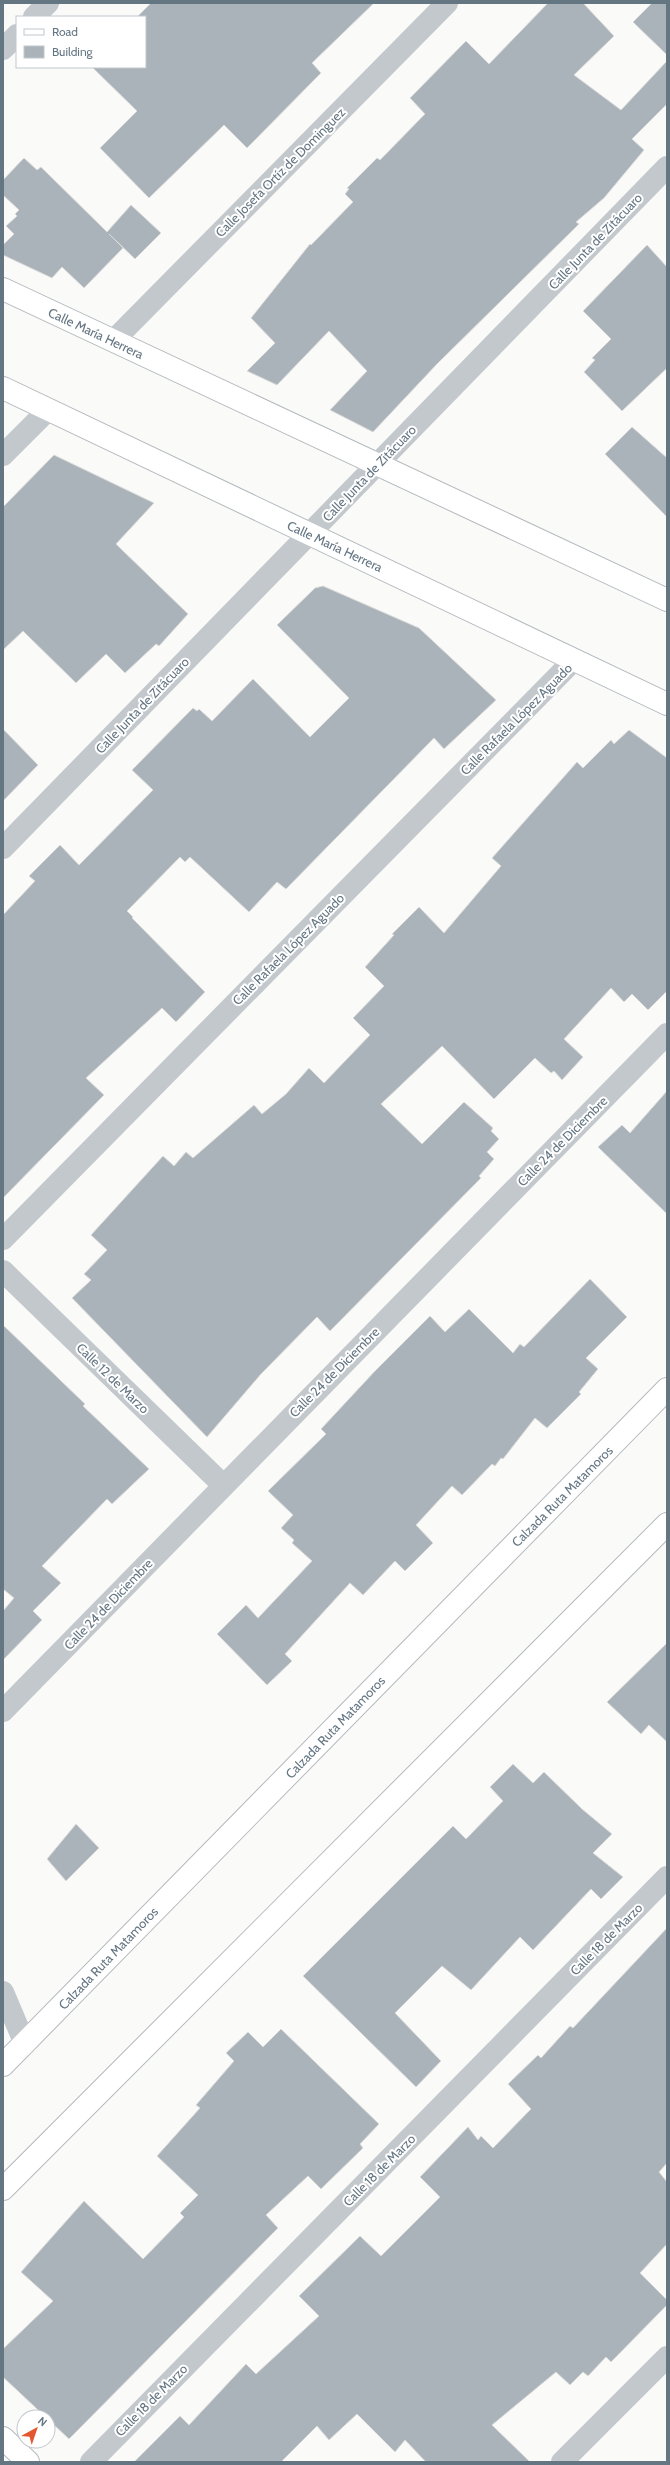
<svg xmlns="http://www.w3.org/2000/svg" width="670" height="2465" font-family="Cabin,sans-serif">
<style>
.building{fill:#aab3b9;stroke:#dcdcda}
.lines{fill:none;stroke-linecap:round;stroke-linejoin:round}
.major-casing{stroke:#b5babe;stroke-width:24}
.minor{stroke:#c3c8cc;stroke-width:22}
.major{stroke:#fff;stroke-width:22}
.labels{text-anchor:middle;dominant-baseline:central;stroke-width:4;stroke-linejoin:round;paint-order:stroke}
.street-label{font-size:13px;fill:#657683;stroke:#fff}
</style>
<rect width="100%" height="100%" fill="#fafaf8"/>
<path class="building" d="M151 3H374L312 63 321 73 247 148 224 125 149 198 100 148 137 111 92 67H145V17H137Z
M548 3H583L614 36 574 75 621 110 667 61V104L632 139 644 150 604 198 576 222 579 224 437 364 373 432 330 410 367 371 329 331 277 385 247 371 275 343 251 318 310 244 311 245 353 202 345 194 349 189 347 188 377 158 380 160 425 114 410 98 466 41 489 64Z
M652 3H667V55L633 22Z
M24 158 37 170 41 167 107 232 131 205 161 233 135 259 109 234 123 248 84 288 62 267 52 278 3 255V245L14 234 6 226 17 216 15 214 19 210 3 195V180Z
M647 245 667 267V368L622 411 584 372 595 360 592 358 611 339 583 311Z
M632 427 667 458V517L605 454Z
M54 455 154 503 116 544 188 614 159 646 156 644 125 673 106 654 76 683 23 631 3 650V507Z
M323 586 419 628 496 700 444 749 434 738 286 889 277 882 249 912 190 857 185 862 180 857 127 911 133 917 132 918 205 992 176 1022 162 1008 86 1078 104 1095 3 1198V915L35 881 29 876 60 845 79 865 153 790 132 770 193 708 197 711 199 709 212 721 253 679 310 737 349 698 277 625 315 588Z
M3 729 38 765 3 801Z
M629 730 667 758V991L648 1010 632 994 624 1002 611 988 564 1039 583 1057 562 1080 554 1071 551 1073 535 1058 494 1099 442 1046 381 1104 422 1144 464 1102 493 1128 491 1131 499 1139 487 1152 494 1159 479 1176 481 1178 330 1331 317 1317 261 1374 207 1437 72 1298 91 1280 84 1274 107 1250 91 1235 163 1156 174 1166 186 1152 193 1158 254 1105 262 1114 286 1094 309 1068 324 1083 370 1035 353 1018 384 986 365 967 394 935 392 934 419 907 444 933 501 866 492 858 577 762 583 768 611 740 614 744Z
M667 1091V1214L598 1147 622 1125 630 1133Z
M590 1279 627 1317 586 1358 598 1369 579 1392 581 1394 547 1428 535 1418 503 1459 501 1458 495 1466 492 1464 462 1495 452 1486 416 1525 433 1543 405 1571 395 1561 363 1595 350 1583 285 1654 292 1661 267 1685 217 1634 246 1605 258 1618 312 1561 292 1543 294 1540 281 1528 293 1515 268 1491 326 1434 321 1429 375 1371 430 1316 445 1332 469 1309 513 1353 520 1344 524 1347Z
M3 1325 85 1404 83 1406 149 1469 112 1504 107 1499 42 1566 61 1583 33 1611 42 1620 3 1660V1611L14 1598 3 1589Z
M667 1643V1742L649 1725 641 1734 607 1702Z
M513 1764 533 1783 544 1772 582 1809 612 1834 593 1853 623 1877 601 1899 591 1889 533 1950 520 1937 471 1990 442 1966 395 2013 441 2061 416 2087 303 1976 453 1826 466 1839 503 1801 490 1787Z
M76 1824 99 1848 66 1881 47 1859Z
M667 1928V2163L659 2172 667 2182V2244L640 2273 667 2300V2305L611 2362 606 2357 588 2376 583 2372 570 2385 556 2372 492 2425 530 2462H426L405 2440 395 2452 357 2414 329 2440 317 2426 281 2462H134L180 2416 189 2425 246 2364 256 2374 319 2316 299 2296 360 2236 381 2256 440 2197 420 2177 468 2127 478 2140 481 2136 493 2148 531 2109 508 2084 538 2055 541 2058 570 2026 573 2028Z
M281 2029 379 2124 360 2144 363 2148 321 2189 308 2176 266 2215 278 2228 69 2439 3 2377V2349L53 2301 21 2272 84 2201 143 2259 184 2217 180 2213 198 2195 157 2156 200 2108 196 2105 234 2061 226 2053 248 2032 263 2047Z"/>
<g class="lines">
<g class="major-casing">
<path id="major" d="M3 289 667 600
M3 388 667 704
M3 2065 667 1389
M3 2189 667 1524
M3 2438 28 2462"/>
</g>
<path class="minor" d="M34 17 48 3
M3 49 17 35
M113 341 447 3
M3 455 48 410
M3 848 667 167
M3 1239 574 660
M3 1271 223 1485
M3 1711 667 1034
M3 1992 25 2044
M91 2462 667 1877
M562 2462 667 2357"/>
<use href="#major" class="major"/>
</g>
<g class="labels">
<g class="street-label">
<text transform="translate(280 172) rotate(-45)">Calle Josefa Ortíz de Dominguez</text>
<text transform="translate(595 241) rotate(-46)">Calle Junta de Zitácuaro</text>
<text transform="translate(96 333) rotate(25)">Calle María Herrera</text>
<text transform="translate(369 473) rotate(-46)">Calle Junta de Zitácuaro</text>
<text transform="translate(335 546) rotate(25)">Calle María Herrera</text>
<text transform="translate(142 705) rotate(-46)">Calle Junta de Zitácuaro</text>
<text transform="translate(516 719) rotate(-45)">Calle Rafaela López Aguado</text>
<text transform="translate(288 949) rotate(-45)">Calle Rafaela López Aguado</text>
<text transform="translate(562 1141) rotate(-45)">Calle 24 de Diciembre</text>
<text transform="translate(334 1372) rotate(-45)">Calle 24 de Diciembre</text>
<text transform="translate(113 1378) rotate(44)">Calle 12 de Marzo</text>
<text transform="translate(562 1496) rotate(-45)">Calzada Ruta Matamoros</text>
<text transform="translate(108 1604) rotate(-46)">Calle 24 de Diciembre</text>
<text transform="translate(335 1727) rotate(-46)">Calzada Ruta Matamoros</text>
<text transform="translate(606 1939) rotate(-45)">Calle 18 de Marzo</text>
<text transform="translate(108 1958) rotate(-46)">Calzada Ruta Matamoros</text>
<text transform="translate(379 2170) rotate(-45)">Calle 18 de Marzo</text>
<text transform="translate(151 2400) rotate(-45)">Calle 18 de Marzo</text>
</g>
</g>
<rect width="670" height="2465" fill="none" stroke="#657683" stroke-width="8"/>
<rect x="16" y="16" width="130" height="52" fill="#ffffff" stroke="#c1c8cd"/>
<rect x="24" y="29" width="20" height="6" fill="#ffffff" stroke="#c1c8cd"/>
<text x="52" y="36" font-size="12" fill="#657683">Road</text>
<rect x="24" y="46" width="20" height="12" fill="#aab3b9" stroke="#c1c8cd"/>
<text x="52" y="56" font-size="12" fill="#657683">Building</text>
<g transform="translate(36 2429) rotate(40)"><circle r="19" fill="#ffffff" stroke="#c1c8cd"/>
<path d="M0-3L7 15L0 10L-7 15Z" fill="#e4572e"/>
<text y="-6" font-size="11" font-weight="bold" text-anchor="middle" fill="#657683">N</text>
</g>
</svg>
